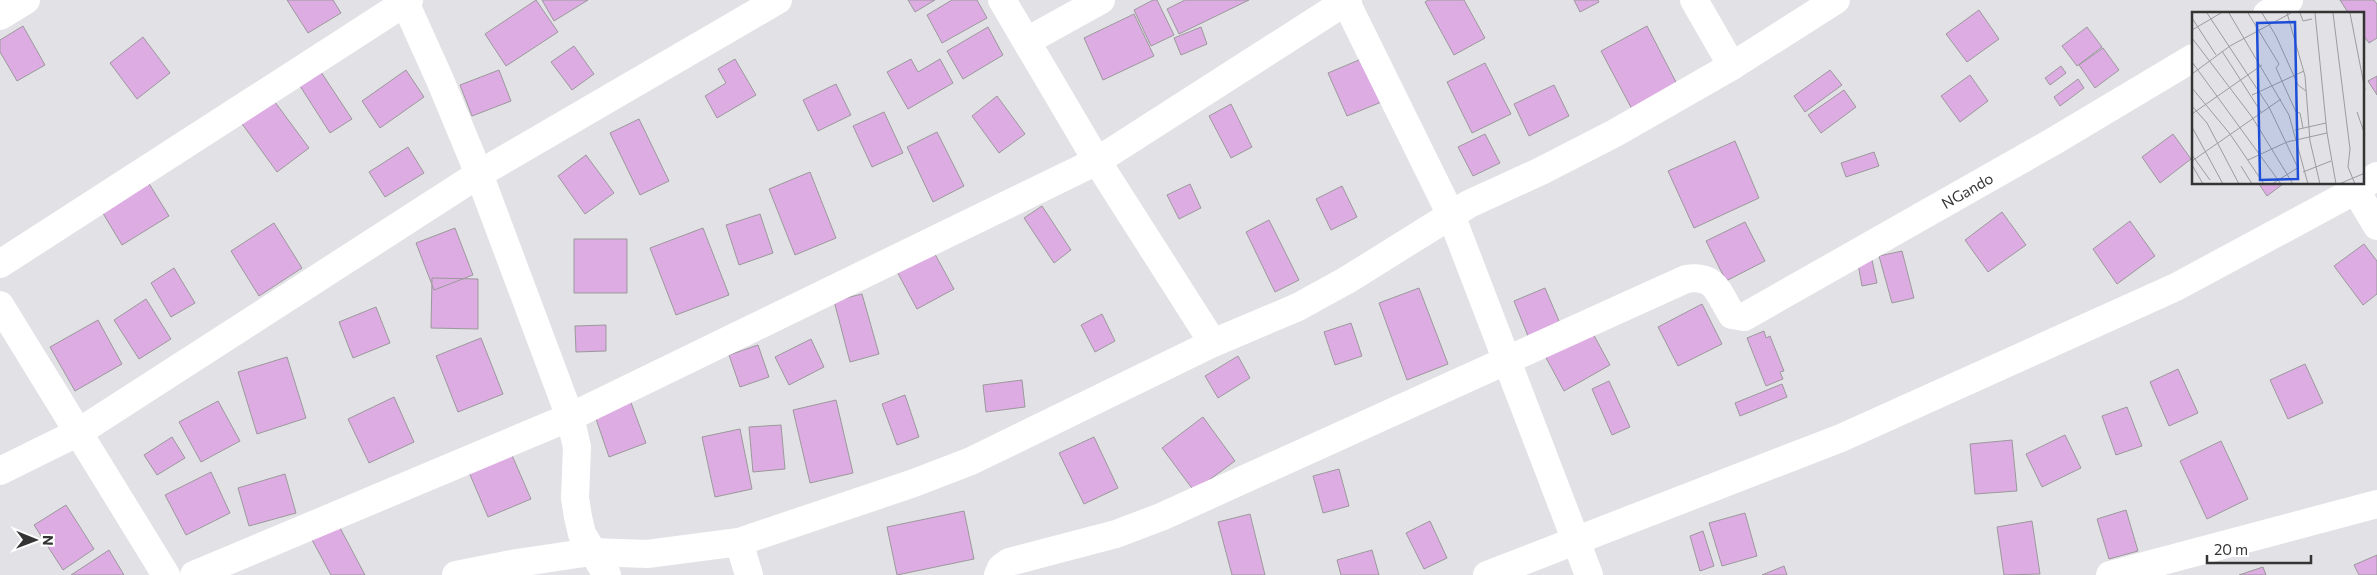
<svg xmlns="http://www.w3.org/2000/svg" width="2377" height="575" font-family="Commissioner,sans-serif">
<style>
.building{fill:#ddace3;stroke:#9b999b}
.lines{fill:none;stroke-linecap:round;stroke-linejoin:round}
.street{stroke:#fff;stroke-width:28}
.labels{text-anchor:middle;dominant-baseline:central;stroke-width:4.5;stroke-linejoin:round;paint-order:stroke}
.street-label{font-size:15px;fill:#343435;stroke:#fff}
.inset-road{fill:none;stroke:#9c9c9f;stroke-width:1}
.view{fill:#1d4ed8;fill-opacity:0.15;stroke:#1d4ed8;stroke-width:2.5}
.inset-edge{fill:none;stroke:#343435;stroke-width:2.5}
</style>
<rect width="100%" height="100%" fill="#e2e2e6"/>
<path class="building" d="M287 0H333L341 13 308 33Z
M536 0 558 32 506 66 485 34Z
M542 0H588L554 21Z
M908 0H935L915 12Z
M952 0H977L987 18 942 43 927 15Z
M1153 0H1157L1174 35 1151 46 1134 10Z
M1185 0H1249L1179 34 1167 9Z
M1428 0H1464L1485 38 1454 55 1425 2Z
M1574 0H1598L1599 2 1580 12Z
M2340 0H2374L2377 4V38L2369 43 2363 35V14H2349Z
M1979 10 1999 39 1967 62 1946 34Z
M1134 14 1154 56 1103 80 1084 38Z
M23 26 45 65 17 81 0 52V40Z
M1647 26 1679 88 1634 113 1601 51Z
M988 27 1003 55 963 79 947 51Z
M1201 27 1207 44 1181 55 1174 38Z
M2087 27 2102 47 2077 66 2062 46Z
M143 37 170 73 137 99 110 63Z
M574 46 594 74 572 90 551 62Z
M2103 48 2119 70 2095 88 2079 65Z
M1366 57 1384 101 1347 116 1328 73Z
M735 59 756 95 717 118 705 96 726 83 718 69Z
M911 59 918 72 940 59 953 83 908 109 887 72Z
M1485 63 1511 114 1472 133 1447 82Z
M2061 66 2066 73 2050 85 2045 78Z
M406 70 424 97 380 128 362 101Z
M499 70 511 101 472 116 460 85Z
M1830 70 1842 85 1805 112 1794 96Z
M321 72 352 119 330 133 300 86Z
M1970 75 1988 101 1960 122 1941 96Z
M2377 76V95L2368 81Z
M2078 79 2084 88 2060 106 2054 97Z
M836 84 851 115 818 131 803 100Z
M1554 85 1569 116 1529 136 1514 104Z
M1844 90 1856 107 1821 133 1808 115Z
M997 96 1025 134 999 153 972 116Z
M272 98 309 148 277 172 240 121Z
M1231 104 1252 147 1231 158 1209 116Z
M884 112 903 153 872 167 853 126Z
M639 119 669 181 640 195 610 133Z
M937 132 964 186 933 202 907 147Z
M1485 134 1500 163 1473 176 1458 147Z
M2173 134 2191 159 2160 183 2142 157Z
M1735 141 1759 198 1694 228 1668 171Z
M408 147 424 173 385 197 369 172Z
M1874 152 1879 166 1846 177 1841 163Z
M586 155 614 193 585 214 558 176Z
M810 172 836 238 795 255 769 189Z
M148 182 169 216 122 245 101 210Z
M1190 184 1201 208 1179 219 1167 195Z
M2259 184H2283L2267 196Z
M1342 186 1357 217 1331 230 1316 199Z
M1042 206 1071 250 1054 263 1024 218Z
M2002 212 2026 245 1988 272 1965 240Z
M760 214 773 253 739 265 726 225Z
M1269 220 1299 280 1275 292 1246 232Z
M2130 221 2155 256 2117 284 2093 249Z
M1745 222 1765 261 1726 281 1706 241Z
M274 223 302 268 259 296 231 251Z
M455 228 473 275 434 290 416 243Z
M703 228 729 295 676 315 650 248Z
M574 239H627V293H574Z
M2364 244 2377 261V294L2363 305 2334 266Z
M930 245 954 289 917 309 893 264Z
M1902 251 1914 298 1892 303 1879 256Z
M1872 260 1877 283 1862 286 1858 264Z
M174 268 195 303 171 317 151 283Z
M432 278 478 279V329L431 328Z
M1419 288 1448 364 1407 380 1379 303Z
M1545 288 1562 328 1530 341 1514 301Z
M862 294 879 354 850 362 834 301Z
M146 299 171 339 139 359 114 320Z
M1702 304 1722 344 1678 366 1658 327Z
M376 307 390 343 353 358 339 322Z
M1102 314 1115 341 1095 352 1081 325Z
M98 320 122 364 75 391 50 347Z
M1351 323 1362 356 1335 365 1324 332Z
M606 325V351L576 352 575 326Z
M1590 328 1610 365 1564 391 1544 354Z
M1764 331 1766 338 1770 336 1784 371 1780 372 1783 379 1766 386 1747 338Z
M481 338 503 394 458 412 436 356Z
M811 339 824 367 789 385 775 357Z
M758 345 769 377 740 387 729 355Z
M1238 356 1250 378 1218 398 1205 376Z
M287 357 306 418 257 434 238 372Z
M2305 364 2323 403 2288 419 2270 380Z
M2178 369 2198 413 2169 426 2150 382Z
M1022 380 1025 407 986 412 983 385Z
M1609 381 1630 427 1612 435 1592 389Z
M1782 384 1787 397 1740 416 1735 403Z
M905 395 919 437 897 445 882 404Z
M394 397 414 442 369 463 348 419Z
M630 400 646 443 609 457 594 413Z
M836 400 853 473 810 483 793 410Z
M218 401 240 441 201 462 179 422Z
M2127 407 2142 446 2116 455 2102 416Z
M1203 417 1235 461 1194 491 1162 448Z
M781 425 785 469 753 472 749 427Z
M740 429 752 489 715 497 702 437Z
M2065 435 2081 468 2042 487 2026 454Z
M172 437 185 458 157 475 144 455Z
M1094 437 1118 488 1084 504 1059 453Z
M2012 440 2017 491 1975 494 1970 444Z
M2221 441 2248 499 2207 519 2180 461Z
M511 453 531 499 488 517 468 470Z
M1339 469 1349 506 1323 513 1313 476Z
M211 472 230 513 186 535 165 495Z
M285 474 296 513 249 526 238 488Z
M66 505 94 549 63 570 34 525Z
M2126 510 2138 551 2109 559 2097 519Z
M964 511 974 559 897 575 887 527Z
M1745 513 1757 556 1722 566 1709 523Z
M1250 514 1265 575H1232L1218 522Z
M1430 521 1447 558 1424 569 1406 533Z
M2032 521 2040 574 2004 575 1997 527Z
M338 524 365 575H331L311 538Z
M1703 531 1714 566 1700 571 1690 536Z
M109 550 124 575H71Z
M1372 550 1379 575H1341L1337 560Z
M2377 555V575H2359L2354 565Z
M1784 566 1787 575H1762Z
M2263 567 2266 575H2239Z"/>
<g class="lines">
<g class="street">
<path d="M404 0 440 80 479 174 570 417 577 447 575 498 578 517 582 534 607 575"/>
<path d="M1002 0 1097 161 1213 343"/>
<path d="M1345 0 1451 215 1589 575"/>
<path d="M1694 0 1732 66"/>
<path d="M2267 14 2289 0"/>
<path d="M0 16 26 0"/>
<path d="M1027 41 1101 0"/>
<path d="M2352 184 2377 226"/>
<path d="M0 264 409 0"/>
<path d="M0 305 166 575"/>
<path d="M0 471 79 432 479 174 778 0"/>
<path d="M739 542 749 575"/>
<path d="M194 575 570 417 1097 161 1348 0"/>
<path d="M456 575 517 563 591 552 647 554 739 542 914 483 971 461 1213 343 1298 307 1347 280 1469 204 1541 171 1615 133 1732 66 1836 0"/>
<path id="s1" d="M998 575 1001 568 1009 562 1116 534 1161 517 1686 279C1716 274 1718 293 1732 315L1744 317 2054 141 2193 58"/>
<path d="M1487 575 1841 438 2176 287 2356 190 2377 176"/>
<path d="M2110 575 2377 504"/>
</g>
</g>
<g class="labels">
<g class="street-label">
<text stroke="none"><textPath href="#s1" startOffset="1086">NGando</textPath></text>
</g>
</g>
<g transform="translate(2192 12)">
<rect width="172" height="172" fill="#e2e2e6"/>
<path class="inset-road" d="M15 1 77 95 106 156M37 1 97 103 116 172M56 1 87 52 84 56 104 100 108 101 111 116M70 1 84 24 106 73 114 79M95 1 113 64 118 129 128 172M108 1 111 9 120 7M123 1 135 121 144 172M141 1 158 137 156 155 163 172M158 1 173 78M0 6 24 43M0 18 29 1M0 26 60 105 101 172M30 39 69 100M0 50 89 172M0 62 38 34 99 1M0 76 38 122 72 172M60 83 112 59M0 94 15 111 47 172M165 100 173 123M0 102 70 53M0 115 31 172M103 118 134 111M0 143 18 168M56 148 95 130 135 121M0 149 89 87M0 153 11 172M49 154 60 172M111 160 139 149M80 172 107 155M147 172 173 161"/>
<path class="view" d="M103 10 106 167 68 168 65 11Z"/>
<rect width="172" height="172" class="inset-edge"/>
</g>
<g transform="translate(35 540) rotate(91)" stroke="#ffffff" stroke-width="4" paint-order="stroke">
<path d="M0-4L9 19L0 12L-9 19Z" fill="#343435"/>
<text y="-8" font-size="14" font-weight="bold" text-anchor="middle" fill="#343435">N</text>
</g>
<path d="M2207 555v8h104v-8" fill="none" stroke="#343435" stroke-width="2.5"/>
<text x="2214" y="555" font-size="15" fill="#343435" stroke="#ffffff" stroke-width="4" paint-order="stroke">20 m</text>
</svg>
